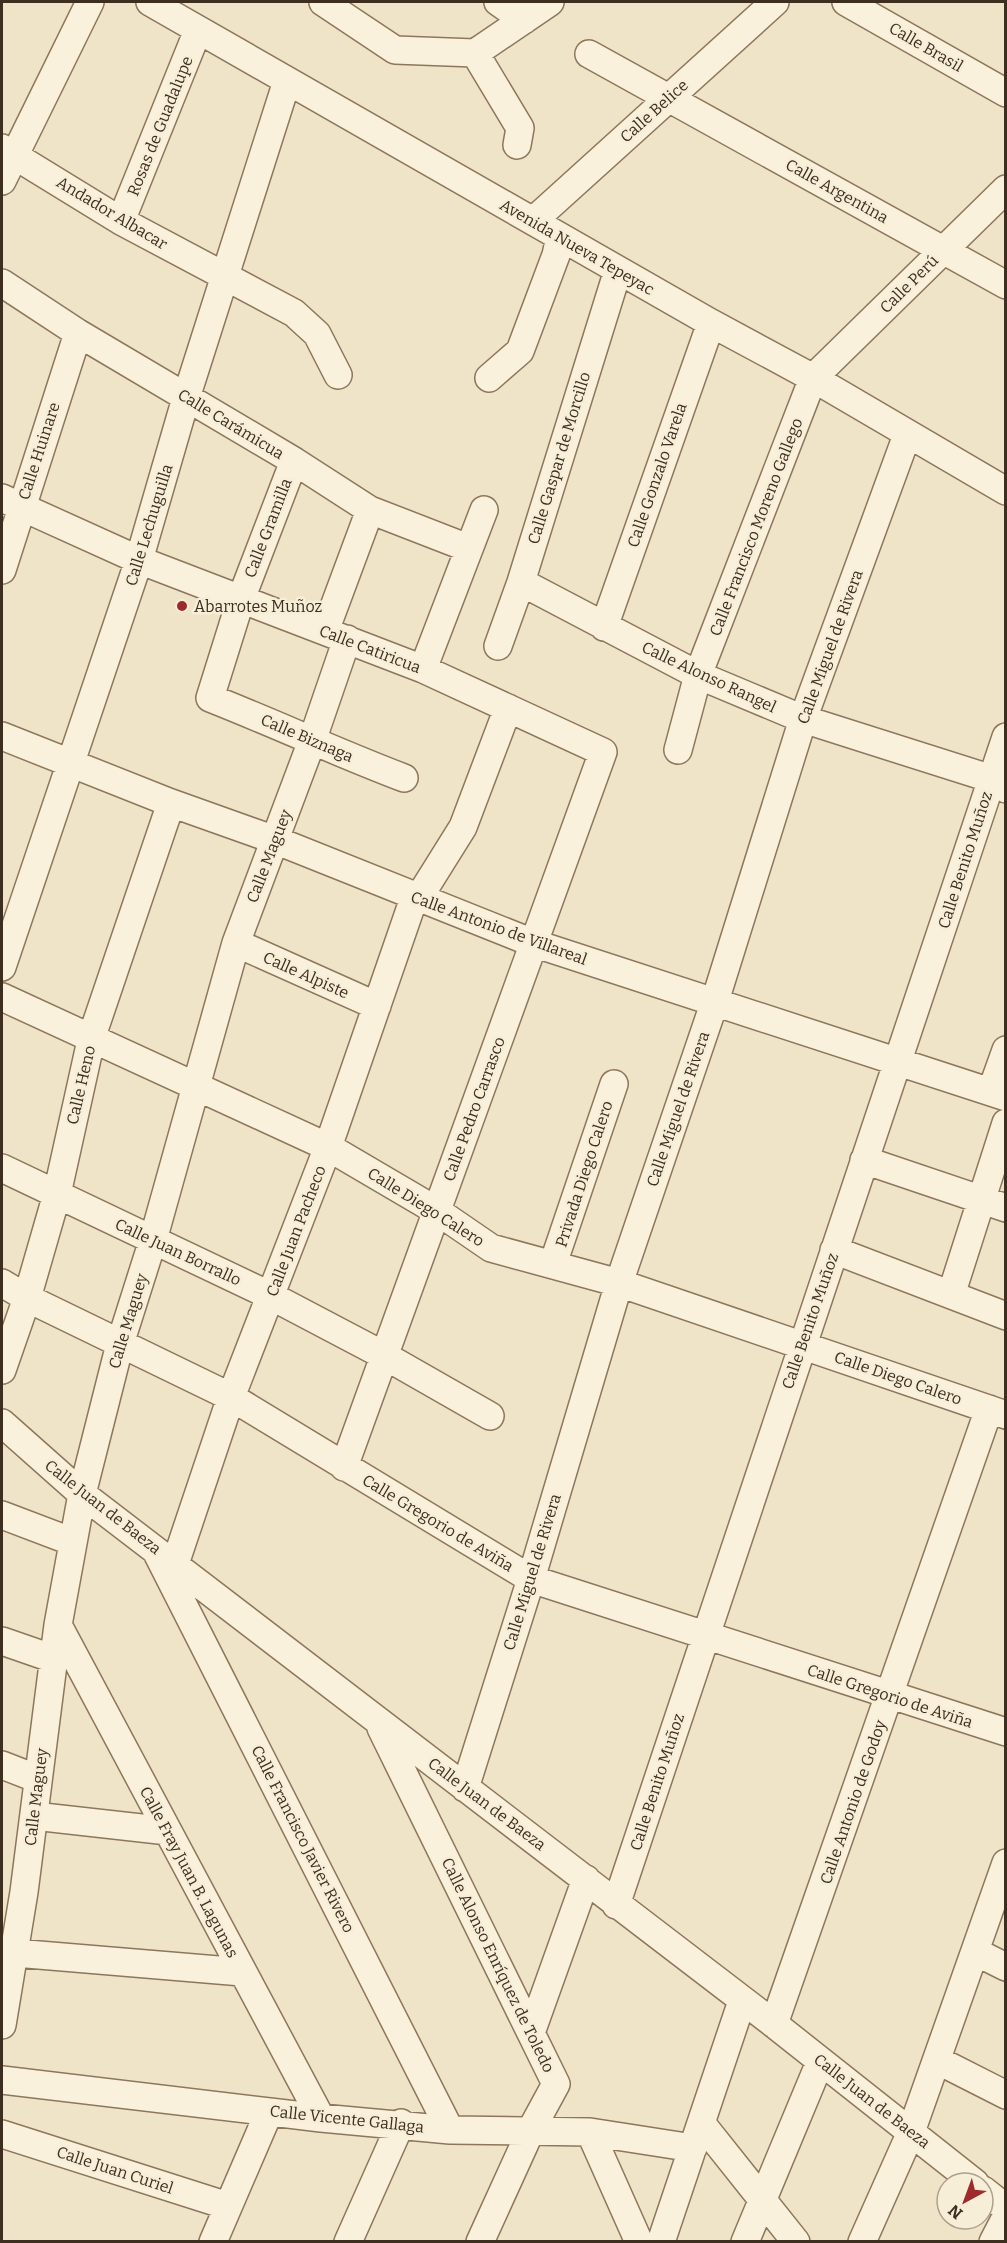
<svg xmlns="http://www.w3.org/2000/svg" width="1007" height="2243" font-family="Bitter,serif">
<style>
.lines{fill:none;stroke-linecap:round;stroke-linejoin:round}
.minor-casing{stroke:#8d765c;stroke-width:30}
.minor{stroke:#faf1dc;stroke-width:27}
.poi-dot{fill:#9e2a2b;stroke:#f7eed8;stroke-width:2}
.labels{text-anchor:middle;dominant-baseline:central;stroke-width:5;stroke-linejoin:round;paint-order:stroke}
.street-label{font-size:16px;fill:#3d2e20;stroke:#f7eed8}
.poi-label{font-size:16px;fill:#3d2e20;stroke:#f7eed8;text-anchor:start}
</style>
<rect width="100%" height="100%" fill="#f0e4c8"/>
<g class="lines">
<g class="minor-casing">
<path id="minor" d="M150 2 711 323 813 378 1006 491
M323 2 395 50 475 53
M498 2 524 20
M846 2 1006 93
M475 53 520 128 517 145
M475 53 550 2
M589 54 1006 285
M2 148 121 221 294 313 317 334 338 375
M2 181 90 2
M121 221 198 30
M533 221 775 2
M2 283 78 333 294 461 370 510 468 548
M489 378 520 351 556 255 560 237
M294 461 241 599 210 698C276 724 338 753 404 778
M2 498 139 560 423 669 603 752 344 1467
M2 570 78 333
M521 582 698 675 803 719 992 779 1006 789
M604 627 711 323
M325 631 370 510
M498 646 521 582 618 270
M423 669 484 510
M2 736 171 803 275 840 533 943 1006 1097
M678 750 698 675 813 378 1006 189
M418 899 463 827 508 708
M236 943 377 1006
M2 967 139 560 186 398 287 81
M2 997 328 1147 437 1211 491 1248 619 1283 1006 1415
M991 1092 1006 1050
M864 1160 1006 1208
M2 1168 271 1296 385 1356 490 1416
M834 1250 1006 1316
M553 1264 614 1084
M2 1283 27 1298 231 1397 531 1579 1006 1732
M951 1295 1006 1123
M2 1370 27 1298 57 1194 92 1036 171 803
M2 1423 82 1494 774 2024 975 2183
M2 1515 73 1542
M157 1553 450 2130
M175 1564 231 1397 328 1147 414 898
M58 1625 321 2118
M2 1641 54 1659
M381 1728 556 2084 531 2130 480 2242
M2 1765 38 1779
M465 1788 531 1579 619 1283 715 1001 803 719 907 435
M34 1816 168 1831
M616 1905 1006 737
M976 1952 1006 1967
M15 1953 242 1972
M774 2024 989 1409
M2 2025 24 1892 58 1625 82 1494 120 1344 153 1240 236 943 312 741 347 639
M532 2030 586 1879
M937 2060 1006 2095
M2 2080 321 2118 450 2130 590 2132 693 2148
M702 2124 796 2242
M590 2132 639 2242
M2 2134 228 2206
M983 2190 1006 2208
M213 2242 269 2112
M348 2242 401 2123
M661 2242 742 2001
M745 2242 820 2062
M862 2242 911 2132 1006 1863
M993 2242 1006 2217"/>
</g>
<use href="#minor" class="minor"/>
</g>
<circle class="poi-dot" cx="182" cy="606" r="6"/>
<g class="labels">
<g class="street-label">
<text transform="translate(926 47) rotate(30)">Calle Brasil</text>
<text transform="translate(654 111) rotate(-42)">Calle Belice</text>
<text transform="translate(160 126) rotate(-68)">Rosas de Guadalupe</text>
<text transform="translate(837 191) rotate(29)">Calle Argentina</text>
<text transform="translate(112 213) rotate(31)">Andador Albacar</text>
<text transform="translate(577 247) rotate(30)">Avenida Nueva Tepeyac</text>
<text transform="translate(909 284) rotate(-45)">Calle Perú</text>
<text transform="translate(231 424) rotate(31)">Calle Carámicua</text>
<text transform="translate(39 451) rotate(-72)">Calle Huinare</text>
<text transform="translate(559 458) rotate(-73)">Calle Gaspar de Morcillo</text>
<text transform="translate(657 475) rotate(-71)">Calle Gonzalo Varela</text>
<text transform="translate(149 525) rotate(-73)">Calle Lechuguilla</text>
<text transform="translate(756 527) rotate(-69)">Calle Francisco Moreno Gallego</text>
<text transform="translate(268 528) rotate(-69)">Calle Gramilla</text>
<text transform="translate(830 647) rotate(-70)">Calle Miguel de Rivera</text>
<text transform="translate(370 649) rotate(21)">Calle Catiricua</text>
<text transform="translate(709 677) rotate(25)">Calle Alonso Rangel</text>
<text transform="translate(307 738) rotate(23)">Calle Biznaga</text>
<text transform="translate(269 856) rotate(-69)">Calle Maguey</text>
<text transform="translate(965 860) rotate(-72)">Calle Benito Muñoz</text>
<text transform="translate(499 928) rotate(20)">Calle Antonio de Villareal</text>
<text transform="translate(306 975) rotate(24)">Calle Alpiste</text>
<text transform="translate(81 1085) rotate(-77)">Calle Heno</text>
<text transform="translate(474 1109) rotate(-70)">Calle Pedro Carrasco</text>
<text transform="translate(678 1109) rotate(-71)">Calle Miguel de Rivera</text>
<text transform="translate(584 1174) rotate(-72)">Privada Diego Calero</text>
<text transform="translate(426 1207) rotate(32)">Calle Diego Calero</text>
<text transform="translate(296 1231) rotate(-69)">Calle Juan Pacheco</text>
<text transform="translate(178 1252) rotate(25)">Calle Juan Borrallo</text>
<text transform="translate(128 1321) rotate(-73)">Calle Maguey</text>
<text transform="translate(810 1321) rotate(-71)">Calle Benito Muñoz</text>
<text transform="translate(898 1378) rotate(19)">Calle Diego Calero</text>
<text transform="translate(103 1507) rotate(38)">Calle Juan de Baeza</text>
<text transform="translate(438 1523) rotate(31)">Calle Gregorio de Aviña</text>
<text transform="translate(532 1572) rotate(-73)">Calle Miguel de Rivera</text>
<text transform="translate(890 1696) rotate(18)">Calle Gregorio de Aviña</text>
<text transform="translate(657 1782) rotate(-72)">Calle Benito Muñoz</text>
<text transform="translate(36 1797) rotate(-83)">Calle Maguey</text>
<text transform="translate(853 1802) rotate(-71)">Calle Antonio de Godoy</text>
<text transform="translate(487 1804) rotate(37)">Calle Juan de Baeza</text>
<text transform="translate(303 1839) rotate(63)">Calle Francisco Javier Rivero</text>
<text transform="translate(189 1872) rotate(62)">Calle Fray Juan B. Lagunas</text>
<text transform="translate(498 1965) rotate(64)">Calle Alonso Enríquez de Toledo</text>
<text transform="translate(872 2101) rotate(38)">Calle Juan de Baeza</text>
<text transform="translate(347 2119) rotate(6)">Calle Vicente Gallaga</text>
<text transform="translate(115 2170) rotate(18)">Calle Juan Curiel</text>
</g>
<g class="poi-label">
<text x="194" y="606">Abarrotes Muñoz</text>
</g>
</g>
<rect width="1007" height="2243" fill="none" stroke="#3d2e20" stroke-width="6"/>
<g transform="translate(965 2201) rotate(221)"><circle r="28" fill="#f7eed8" stroke="#ada18e" stroke-width="1.5"/>
<path d="M0-4.5L10 22L0 15L-10 22Z" fill="#9e2a2b"/>
<text y="-9" font-size="16" font-weight="bold" text-anchor="middle" fill="#3d2e20">N</text>
</g>
</svg>
